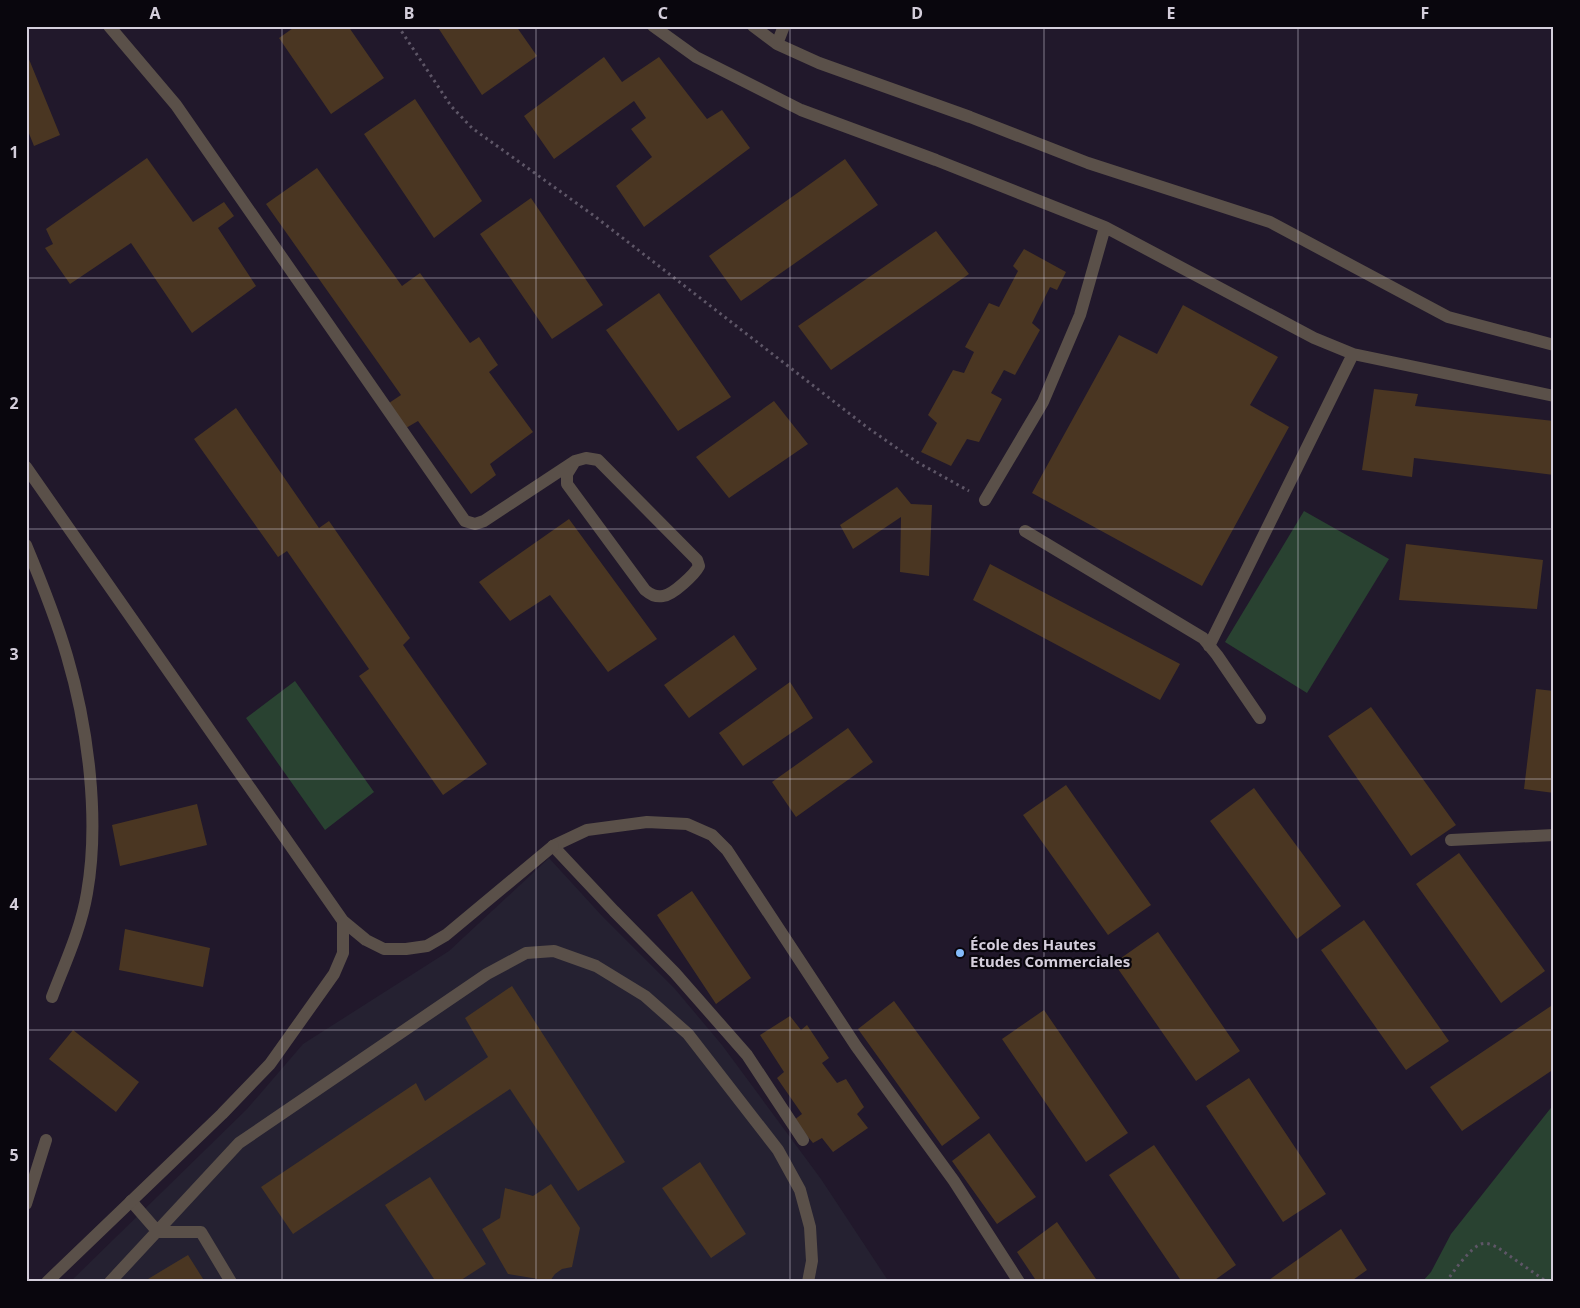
<svg xmlns="http://www.w3.org/2000/svg" width="1580" height="1308" font-family="'Noto Sans',sans-serif">
<style>
.commercial{fill:#252131}
.green{fill:#294231}
.building{fill:#4a3622}
.lines{fill:none;stroke-linecap:round;stroke-linejoin:round}
.path{stroke:#5e5667;stroke-width:3;stroke-dasharray:2.5 4;stroke-linecap:butt}
.lane{stroke:#5a5049;stroke-width:12}
.street{stroke:#5a5049;stroke-width:12}
.grid{fill:none;stroke:#d4cedb;stroke-width:1;stroke-opacity:0.55}
.poi-dot{fill:#84bbfb;stroke:#09060d;stroke-width:2}
.labels{text-anchor:middle;dominant-baseline:central;stroke-width:4.5;stroke-linejoin:round;paint-order:stroke}
.poi-label{font-size:15px;font-weight:bold;fill:#d4cedb;stroke:#09060d;text-anchor:start}
.neatline{fill:none;stroke:#d4cedb;stroke-width:2}
.grid-label{font-size:16px;text-anchor:middle;font-weight:bold;fill:#d4cedb}
</style>
<rect width="100%" height="100%" fill="#21182b"/>
<path class="commercial" d="M549 858 603 917 675 989 722 1045 821 1179 889 1282H70L247 1109 303 1044 449 951Z"/>
<path class="green" d="M1304 511 1389 559 1307 693 1225 642Z
M295 681 374 792 325 830 246 718Z
M1554 1104V1282H1422L1431 1272 1451 1234Z"/>
<path class="building" d="M296 26H348L384 78 331 114 279 38Z
M437 26H516L537 56 482 95Z
M26 52 60 135 34 146 26 126Z
M604 57 622 82 659 57 707 119 722 110 750 148 644 227 616 186 652 157 631 129 646 118 634 101 554 159 524 116Z
M415 99 482 201 434 238 364 134Z
M147 158 193 222 224 202 234 216 218 228 256 286 192 333 131 243 70 284 45 248 53 244 46 229Z
M845 159 878 205 741 301 709 256Z
M317 168 402 286 420 273 470 343 479 337 498 365 489 372 533 432 490 464 496 475 471 494 418 421 406 428 389 403 401 395 266 204Z
M531 198 603 305 552 339 480 234Z
M936 231 969 274 831 370 798 326Z
M1024 249 1066 272 1057 290 1050 287 1032 323 1040 330 1015 375 1004 370 991 393 1002 399 979 442 967 439 951 466 921 452 937 423 928 415 953 370 964 373 974 352 965 347 989 303 999 307 1018 271 1013 266Z
M659 293 731 397 678 431 606 330Z
M1183 305 1278 357 1250 405 1289 427 1202 586 1032 493 1119 335 1157 354Z
M1374 389 1418 394 1415 406 1554 421V475L1414 458 1412 477 1362 470Z
M774 401 808 444 729 498 696 457Z
M236 408 319 528 329 521 410 638 403 645 487 764 443 795 359 676 369 669 287 551 278 557 194 439Z
M897 487 911 504 932 505 929 576 900 572 901 517 853 549 840 525Z
M569 519 657 639 608 672 550 595 510 621 479 582Z
M1406 544 1543 560 1537 609 1399 600Z
M990 564 1180 664 1160 700 973 600Z
M734 635 757 669 689 718 664 685Z
M790 682 813 718 743 766 719 733Z
M1536 689 1554 691V793L1524 789Z
M1371 707 1456 825 1411 856 1328 736Z
M848 728 873 762 796 817 772 782Z
M1066 785 1151 905 1108 935 1023 815Z
M1254 788 1341 906 1297 939 1210 821Z
M197 804 207 845 120 866 112 825Z
M1459 853 1545 971 1501 1003 1416 884Z
M692 891 751 978 716 1004 657 915Z
M1364 920 1449 1041 1406 1070 1321 950Z
M125 929 210 948 203 987 119 970Z
M1158 932 1240 1051 1196 1081 1114 963Z
M512 986 625 1162 578 1191 510 1089 293 1234 261 1187 416 1083 425 1101 488 1057 465 1018Z
M894 1001 980 1118 942 1146 858 1029Z
M1554 1004V1069L1462 1131 1430 1087Z
M1044 1010 1128 1133 1086 1162 1002 1039Z
M790 1016 801 1030 807 1025 829 1058 822 1063 837 1083 846 1079 864 1107 857 1114 868 1128 833 1152 822 1138 813 1143 794 1120 802 1114 777 1078 784 1072 760 1035Z
M73 1030 139 1082 116 1112 49 1059Z
M1249 1078 1326 1194 1283 1222 1206 1106Z
M989 1133 1036 1197 997 1224 952 1161Z
M1154 1145 1236 1265 1212 1282H1182L1109 1175Z
M700 1162 746 1234 711 1258 662 1188Z
M430 1177 486 1264 458 1282H436L385 1205Z
M551 1184 580 1228 572 1267 562 1269 555 1274 550 1281 508 1274 482 1229 500 1218 505 1188 533 1196Z
M1057 1222 1098 1282H1037L1017 1252Z
M1341 1229 1367 1270 1350 1282H1266Z
M188 1255 205 1282H143Z"/>
<g class="lines">
<path class="path" d="M398 26 451 106 472 128 593 215 868 428 917 462 969 491
M1446 1282C1453 1272 1470 1248 1481 1244 1486 1242 1492 1245 1497 1247L1547 1282"/>
<path class="lane" d="M109 26 176 105 465 521 475 524 484 521 575 461 586 458 598 460 697 560 699 566C695 574 673 595 663 596 655 597 651 595 645 590L567 484V474L575 461
M653 26 696 57 801 110 936 160 1105 227 1080 315 1043 402 985 500
M1105 227 1314 338 1353 354 1554 396
M1025 531 1203 638 1217 655 1260 718
M1209 646 1353 354
M1451 840 1554 835
M803 1140 747 1055 675 973 614 911 553 846 587 830 647 822 687 824 712 835 727 850 856 1046 954 1181 1019 1282
M131 1201 158 1232H201L231 1282
M110 1282 239 1143 487 974 526 953 554 951 596 966 645 996 688 1034 778 1150 800 1190 810 1227 812 1261 808 1282"/>
<path class="street" d="M753 26 777 44 819 63 970 117 1088 163 1270 222 1448 317 1554 345
M777 44 784 26
M26 467 343 921V953L334 974 270 1064 222 1114 47 1282
M26 545C41 581 56 618 67 656 88 727 100 819 87 893 81 929 65 963 52 997
M343 921 366 940 384 949H406L427 946 446 935 553 846
M26 1204 46 1140"/>
</g>
<path class="grid" d="M282 26V1282M536 26V1282M790 26V1282M1044 26V1282M1298 26V1282M26 278H1554M26 529H1554M26 779H1554M26 1030H1554"/>
<circle class="poi-dot" cx="960" cy="953" r="5"/>
<g class="labels">
<g class="poi-label">
<text x="970" y="944">École des Hautes<tspan x="970" dy="17">Etudes Commerciales</tspan></text>
</g>
</g>
<rect width="1580" height="1308" fill="none" stroke="#09060d" stroke-width="55"/>
<rect x="28" y="28" width="1524" height="1252" class="neatline"/>
<g class="grid-label">
<text x="155" y="19">A</text>
<text x="409" y="19">B</text>
<text x="663" y="19">C</text>
<text x="917" y="19">D</text>
<text x="1171" y="19">E</text>
<text x="1425" y="19">F</text>
<text x="14" y="158">1</text>
<text x="14" y="409">2</text>
<text x="14" y="660">3</text>
<text x="14" y="910">4</text>
<text x="14" y="1161">5</text>
</g>
</svg>
